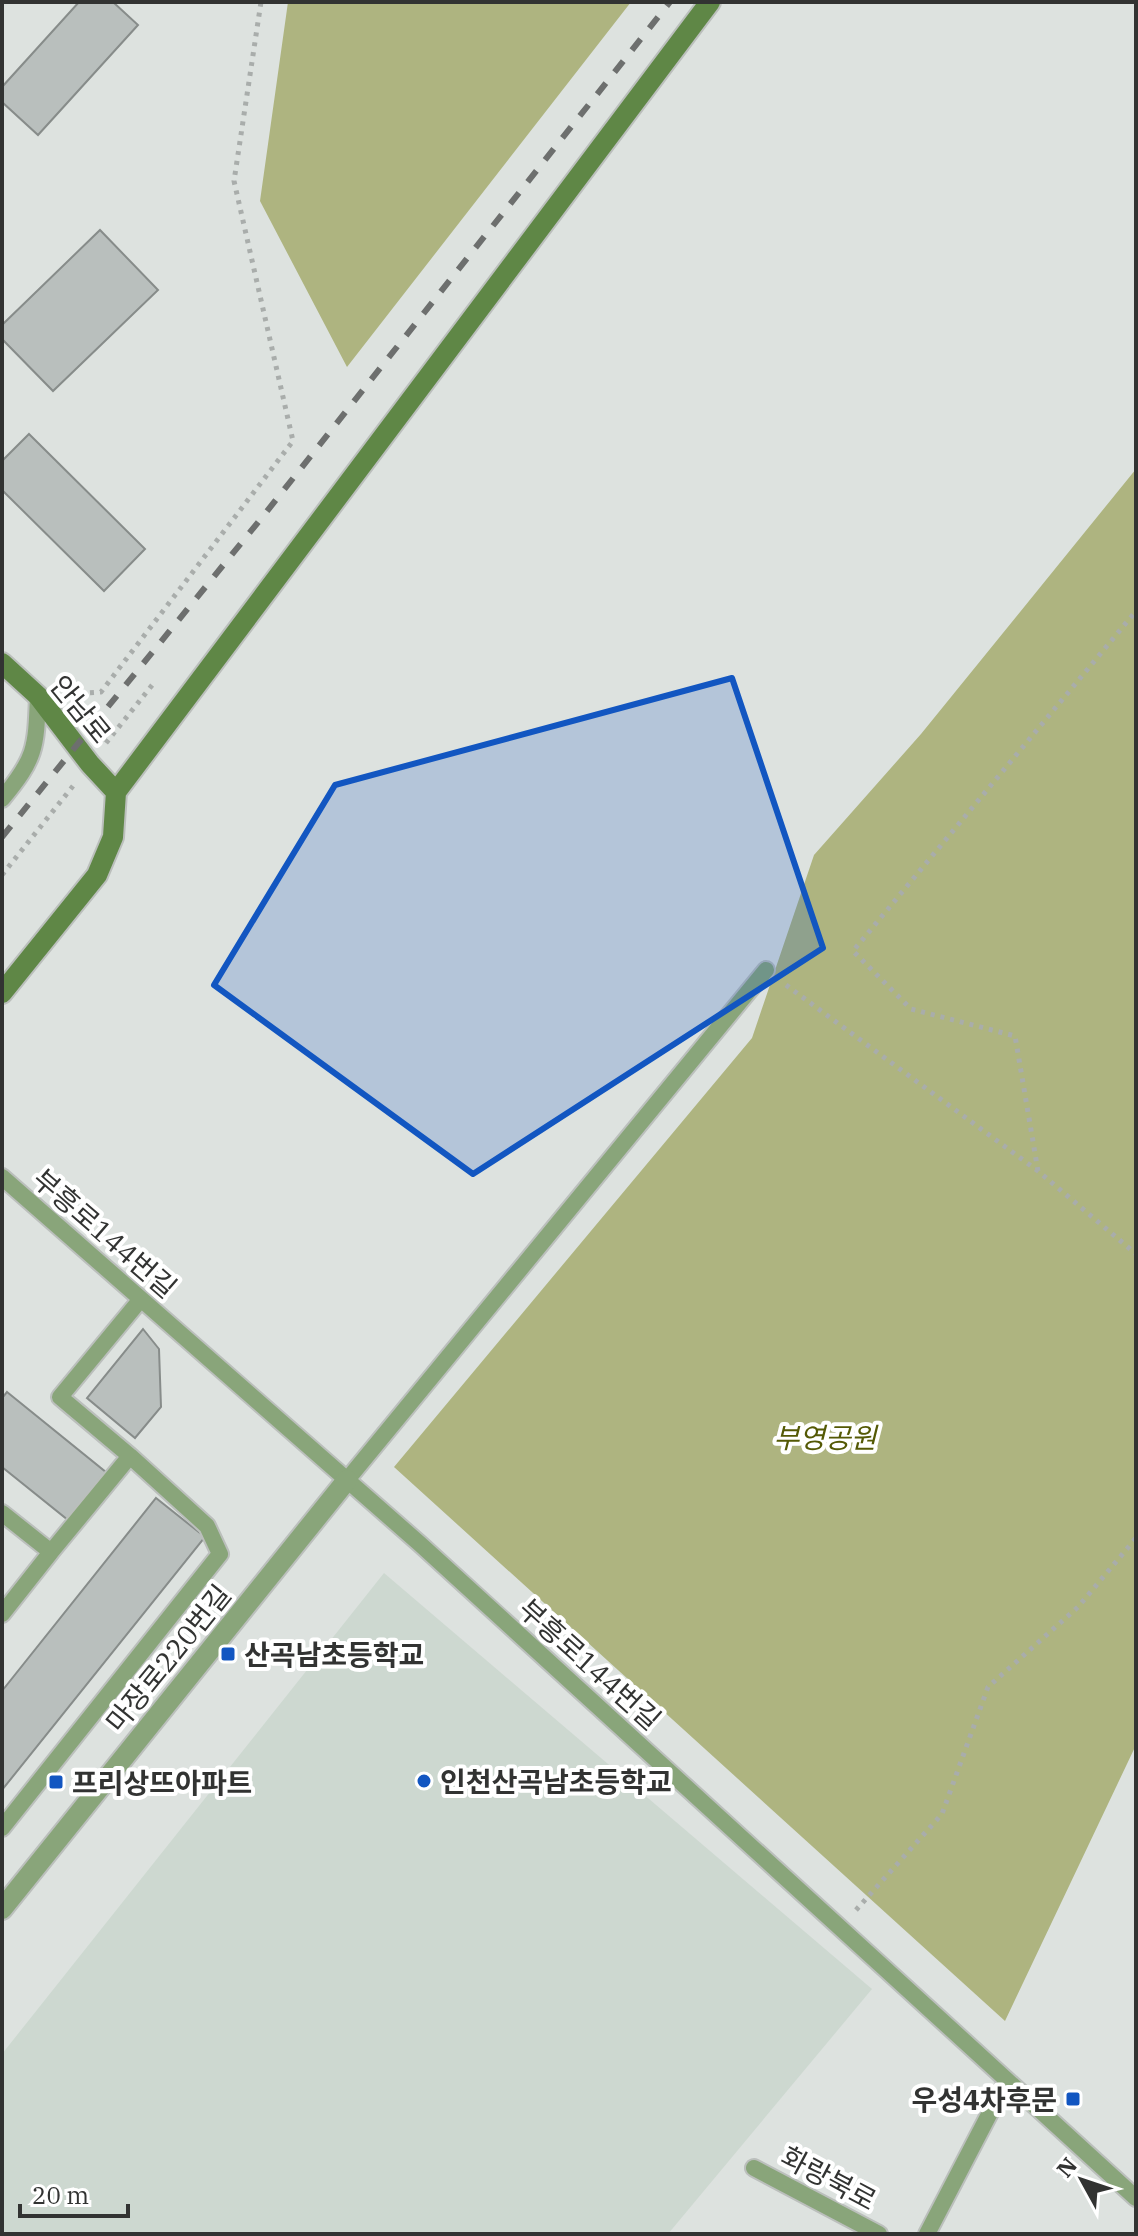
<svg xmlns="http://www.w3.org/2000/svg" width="1138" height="2236" font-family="'IBM Plex Serif','Noto Sans KR',serif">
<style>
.built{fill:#cdd8d0}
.green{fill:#aeb480}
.building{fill:#b9bfbd;stroke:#878c8a;stroke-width:2}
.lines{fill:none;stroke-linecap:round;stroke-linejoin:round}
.service-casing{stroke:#bbbfbc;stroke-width:20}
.minor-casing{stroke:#bbbfbc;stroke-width:24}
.secondary-casing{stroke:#bbbfbc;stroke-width:24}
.path{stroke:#a9adab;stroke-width:5;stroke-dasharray:4 6;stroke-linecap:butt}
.service{stroke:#89a57a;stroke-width:16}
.minor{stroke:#89a57a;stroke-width:20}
.secondary{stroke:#5f8746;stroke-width:20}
.rail{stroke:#6d6f6e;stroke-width:6;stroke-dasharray:14 14;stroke-linecap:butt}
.marked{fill:#1256c1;fill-opacity:0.2;stroke:#1256c1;stroke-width:6;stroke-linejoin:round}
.poi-dot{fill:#1256c1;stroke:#fff;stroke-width:3}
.labels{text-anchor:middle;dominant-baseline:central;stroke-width:8;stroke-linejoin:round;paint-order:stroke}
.street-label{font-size:28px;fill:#323332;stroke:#fff}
.park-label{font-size:28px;font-style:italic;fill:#545905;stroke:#fff}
.poi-label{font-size:28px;font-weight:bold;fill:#323332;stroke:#fff;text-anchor:start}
</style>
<rect width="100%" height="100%" fill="#dde2df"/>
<path class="built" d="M384 1573 872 1989 668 2234H2V2054Z"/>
<path class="green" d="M288 2H631L347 367 260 201Z
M1136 469V1745L1005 2021 394 1467 752 1038 814 855 921 734Z"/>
<path class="building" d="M79 2H113L138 25 38 135 2 102V87Z
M100 230 158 290 53 391 2 339V325Z
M29 434 145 549 104 591 2 490V461Z
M143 1329 159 1349 161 1407 135 1438 87 1398Z
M7 1392 107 1473 68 1520 2 1467V1398Z
M156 1498 205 1537 2 1790V1691Z"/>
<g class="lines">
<g class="service-casing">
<path id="service" d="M2 799C36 758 36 748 38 696
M2 1177 420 1544 1136 2198
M347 1480 766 970
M2 1513 51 1552 2 1614
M51 1552 130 1456 60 1397 141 1299
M2 1828 220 1554 207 1526 130 1456
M754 2168 879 2234
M927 2234 1007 2080"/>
</g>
<g class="minor-casing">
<path id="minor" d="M2 1909 347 1480"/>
</g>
<g class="secondary-casing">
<path id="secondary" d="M2 663 38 696 90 764 116 792
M116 792 710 2
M2 993 97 875 113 837 116 792"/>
</g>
<path class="path" d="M70 694 101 692 293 441 234 181 261 2
M106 743 153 684
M2 875 73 786
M786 985 1038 1171 1136 1254
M1038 1171 1015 1036 911 1009 853 951 1136 611
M856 1910 942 1814 988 1687 1078 1607 1136 1538"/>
<use href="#service" class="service"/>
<use href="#minor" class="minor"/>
<use href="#secondary" class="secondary"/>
<path class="rail" d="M2 837 264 515 670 2"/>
</g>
<path class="marked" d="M732 678 823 948 473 1174 214 985 335 785Z"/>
<g class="poi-dot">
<rect x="220" y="1646" width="16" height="16" rx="4"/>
<circle cx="424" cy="1781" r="8"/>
<rect x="48" y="1774" width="16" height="16" rx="4"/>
<rect x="1065" y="2091" width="16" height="16" rx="4"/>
</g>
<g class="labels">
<g class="street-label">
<text transform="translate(81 709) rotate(51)">안남로</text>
<text transform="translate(105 1233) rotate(41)">부흥로144번길</text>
<text transform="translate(168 1658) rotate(-51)">마장로220번길</text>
<text transform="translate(590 1664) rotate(42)">부흥로144번길</text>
<text transform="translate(829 2178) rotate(28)">화랑북로</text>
</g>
<g class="park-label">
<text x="825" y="1437">부영공원</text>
</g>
<g class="poi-label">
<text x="244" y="1654">산곡남초등학교</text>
<text x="440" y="1781">인천산곡남초등학교</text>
<text x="72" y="1782">프리상뜨아파트</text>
<text x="1057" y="2099" text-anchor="end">우성4차후문</text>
</g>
</g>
<rect width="1138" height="2236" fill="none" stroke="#323332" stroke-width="8"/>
<g transform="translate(1082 2180) rotate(310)" stroke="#ffffff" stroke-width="6" paint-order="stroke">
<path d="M0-6L14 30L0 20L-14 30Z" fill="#323332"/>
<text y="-12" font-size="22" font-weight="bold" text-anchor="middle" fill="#323332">N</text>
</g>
<path d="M20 2204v12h108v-12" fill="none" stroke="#323332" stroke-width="4"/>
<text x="32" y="2204" font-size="24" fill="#323332" stroke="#ffffff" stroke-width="6" paint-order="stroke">20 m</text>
</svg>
